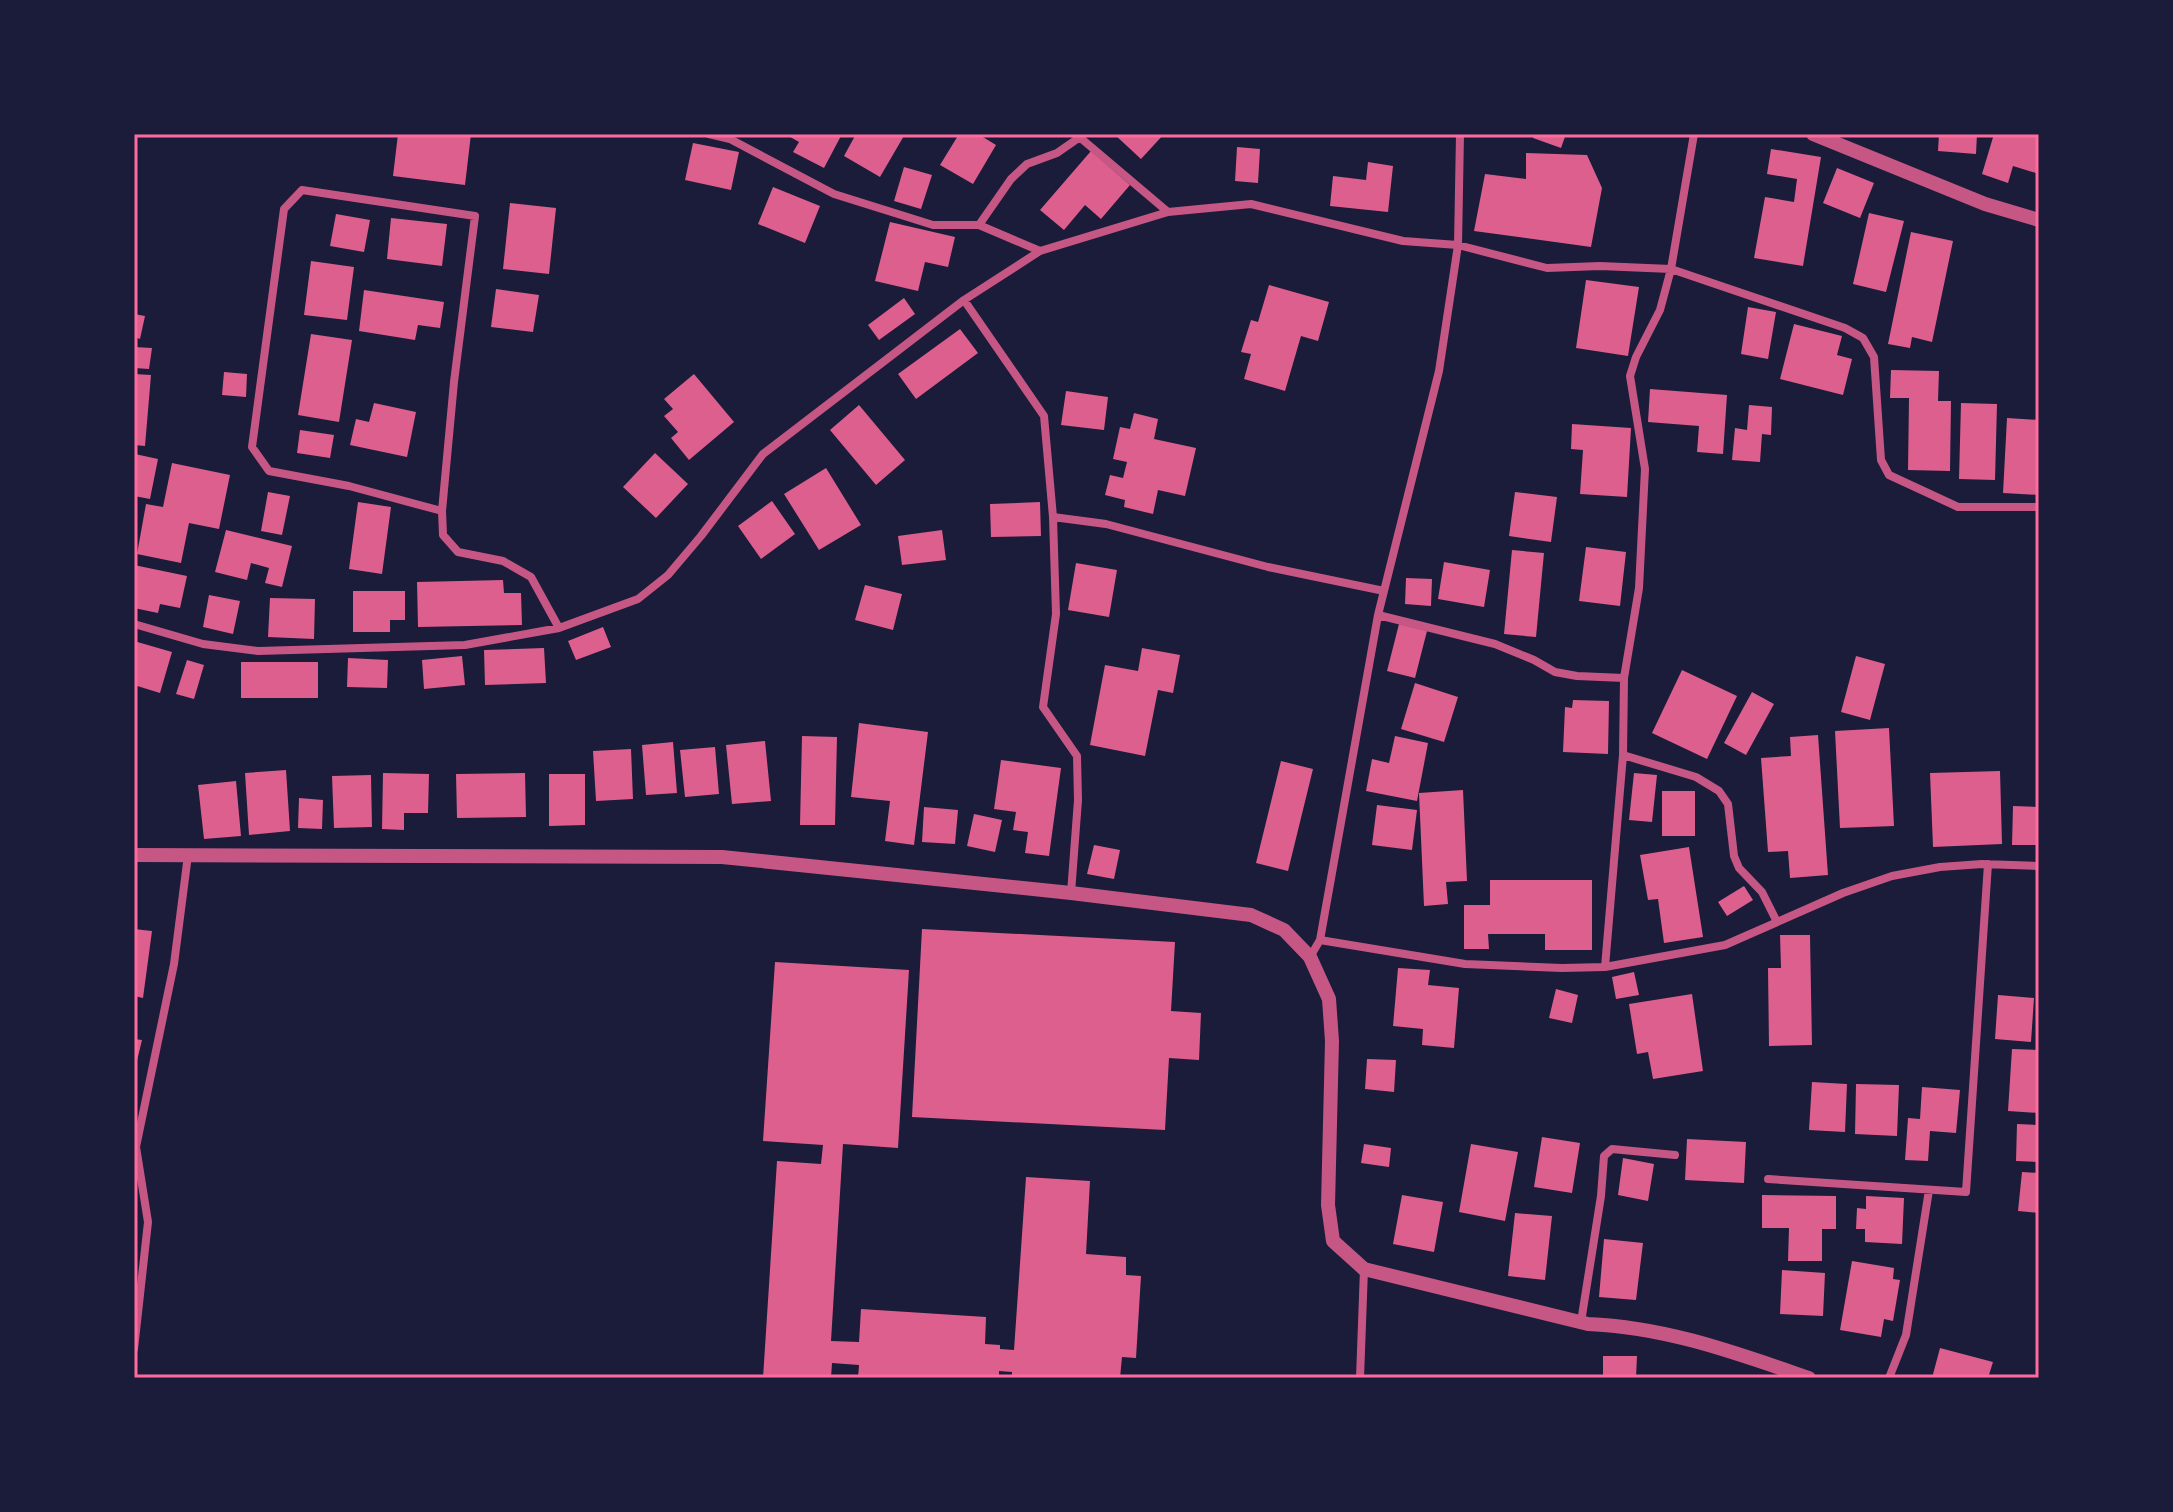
<svg xmlns="http://www.w3.org/2000/svg" width="2173" height="1512" font-family="'PT Sans',sans-serif">
<style>
.building{fill:#dd5f8e}
.lines{fill:none;stroke-linecap:round;stroke-linejoin:round}
.minor{stroke:#c65784;stroke-width:8}
.tertiary{stroke:#c65784;stroke-width:14}
.neatline{fill:none;stroke:#ff6b9d;stroke-width:3}
</style>
<rect width="100%" height="100%" fill="#1b1b3a"/>
<path class="building" d="M398 134H471L465 185 393 176Z
M785 134H842L824 168 793 152 799 142Z
M856 134H905L880 177 844 156Z
M959 134H978L996 145 973 184 940 165Z
M1114 134H1164L1141 159Z
M1534 134H1566L1561 148 1533 138Z
M1939 134H1977L1976 154 1938 151Z
M1994 134H2039V174L2013 166 2008 183 1982 174Z
M693 143 739 152 731 190 685 180Z
M1237 147 1260 149 1258 183 1235 181Z
M1771 149 1821 157 1803 266 1754 258 1765 197 1794 202 1797 179 1767 174Z
M1091 151 1130 185 1101 219 1085 205 1064 230 1040 210Z
M1526 153 1587 155 1602 188 1591 247 1474 231 1485 174 1526 179Z
M1368 162 1393 166 1388 212 1330 206 1333 176 1366 180Z
M904 167 932 175 921 209 894 201Z
M1837 168 1874 183 1860 218 1823 203Z
M773 187 820 206 805 243 758 224Z
M510 203 556 208 549 274 503 269Z
M1869 213 1904 221 1886 292 1853 284Z
M336 214 370 220 364 252 330 246Z
M391 218 447 224 442 266 387 259Z
M890 222 955 237 948 267 925 262 918 291 875 281Z
M1911 232 1953 241 1932 342 1912 337 1910 348 1888 344Z
M311 261 354 267 347 320 304 315Z
M1586 280 1639 287 1628 356 1576 348Z
M1269 285 1329 302 1318 341 1301 336 1285 391 1244 379 1251 354 1241 352 1251 320 1258 322Z
M496 289 539 295 533 332 491 327Z
M364 290 444 302 440 328 418 325 415 340 359 331Z
M904 298 915 314 879 340 868 325Z
M1748 307 1776 312 1768 359 1741 354Z
M134 314 145 316 140 339 134 337Z
M1794 324 1842 336 1837 355 1852 359 1843 395 1780 379Z
M960 329 978 353 916 399 898 374Z
M311 334 352 340 339 422 298 415Z
M134 347 152 348 149 369 134 368Z
M1891 370 1939 371 1938 401H1951L1950 471 1908 470 1909 398H1890Z
M224 372 247 374 246 397 222 395Z
M134 374 151 375 145 446 134 445Z
M694 374 734 422 689 460 671 438 678 432 664 416 673 409 664 399Z
M1650 389 1727 395 1723 454 1697 452 1699 426 1648 422Z
M1066 391 1108 397 1104 430 1061 425Z
M374 403 416 412 407 457 350 445 356 419 369 422Z
M1961 403 1997 404 1995 480 1959 479Z
M859 405 905 460 876 485 830 430Z
M1749 405 1772 407 1771 435 1762 434 1760 462 1732 460 1735 428 1747 430Z
M1134 413 1158 419 1154 439 1196 448 1185 496 1158 490 1153 514 1124 507 1125 500 1105 495 1110 475 1123 478 1127 462 1113 459 1120 427 1130 429Z
M2007 418 2039 420V495L2003 493Z
M1572 424 1631 428 1627 497 1580 494 1583 450 1571 449Z
M300 430 334 435 330 458 297 453Z
M655 453 688 484 656 518 623 487Z
M135 454 158 459 150 499 134 496Z
M172 463 230 475 219 529 189 523 181 563 137 554 146 504 163 507Z
M826 468 861 525 819 550 784 494Z
M268 492 290 496 282 535 261 531Z
M1515 492 1557 497 1551 542 1509 536Z
M772 501 795 534 761 559 738 526Z
M358 502 391 507 382 574 349 569Z
M1040 502 1041 536 991 537 990 504Z
M226 530 292 546 282 587 265 583 269 568 251 563 247 580 215 572Z
M942 530 946 560 902 565 898 536Z
M1586 547 1626 552 1620 606 1579 601Z
M1512 550 1544 553 1536 637 1504 634Z
M1444 562 1490 570 1484 607 1438 599Z
M1076 563 1117 570 1109 617 1068 610Z
M134 565 187 576 180 608 160 604 158 613 134 608Z
M1406 578 1432 579 1431 606 1405 604Z
M503 580 504 593H521L522 625 418 627 417 582Z
M865 585 902 594 893 630 855 620Z
M353 591H405V620H390V632H353Z
M209 595 240 601 233 634 203 627Z
M270 598 315 599 314 639 268 637Z
M1399 624 1427 631 1415 678 1387 671Z
M603 627 611 647 576 660 568 641Z
M134 641 172 652 160 693 134 685Z
M544 648 546 683 485 685 484 650Z
M1142 648 1180 655 1173 693 1158 690 1145 756 1090 745 1105 665 1138 671Z
M462 656 465 685 424 689 422 660Z
M1856 656 1885 664 1870 720 1841 712Z
M348 658 388 660 387 688 347 687Z
M187 660 204 665 194 699 176 694Z
M241 662H318V698H241Z
M1682 670 1737 696 1707 759 1652 733Z
M1415 683 1458 697 1444 742 1401 729Z
M1752 692 1774 704 1746 755 1724 743Z
M1573 700 1609 701 1608 754 1563 752 1565 707 1572 708Z
M859 723 928 732 914 845 885 841 890 801 851 797Z
M1889 728 1894 826 1840 828 1835 731Z
M1818 735 1828 875 1790 878 1788 851 1768 852 1761 758 1791 756 1790 737Z
M802 736 837 737 835 825H800Z
M1395 736 1428 743 1417 801 1366 791 1372 759 1389 763Z
M765 741 771 801 732 804 726 745Z
M673 742 677 793 646 795 642 745Z
M715 747 719 794 685 797 680 750Z
M631 749 633 799 596 801 593 751Z
M1001 760 1061 768 1049 856 1025 853 1028 832 1013 830 1016 812 994 809Z
M1281 761 1313 769 1288 871 1256 863Z
M286 770 290 831 249 835 245 773Z
M2000 771 2002 844 1933 847 1930 773Z
M383 773 429 774 428 813H404V830L382 829Z
M525 773 526 817 457 818 456 774Z
M1634 773 1657 775 1652 822 1629 820Z
M549 774H585V825L549 826Z
M371 775 372 827 334 828 332 776Z
M236 781 241 836 204 839 198 785Z
M1463 790 1467 881 1446 882 1448 904 1424 906 1419 793Z
M1662 791H1695V836H1662Z
M299 798 323 800 322 829 298 828Z
M1377 805 1417 810 1412 850 1372 845Z
M2013 806 2039 807V845H2012Z
M924 807 958 810 955 844 922 842Z
M974 814 1002 820 995 852 967 846Z
M1094 845 1120 850 1114 879 1087 874Z
M1689 847 1703 937 1664 943 1658 899 1648 900 1640 855Z
M1490 880H1592V950H1545V934H1488L1489 949H1464V905H1490Z
M1744 886 1753 900 1727 916 1718 902Z
M134 929 152 931 143 998 134 996Z
M922 929 1175 942 1171 1011 1201 1013 1199 1060 1169 1058 1165 1130 912 1117Z
M1780 935H1810L1812 1045 1769 1046 1768 968H1781Z
M775 962 909 970 898 1148 843 1144 831 1341 859 1342 861 1309 986 1317 985 1344 1000 1345V1349L1014 1350 1026 1177 1090 1181 1086 1254 1126 1257V1275L1141 1276 1136 1358 1122 1357 1120 1378H1012V1372L999 1371V1378H858L859 1365 832 1363 831 1378H763L777 1161 821 1164 823 1145 763 1141Z
M1398 968 1430 970 1428 985 1459 988 1454 1048 1422 1045 1423 1029 1393 1026Z
M1634 972 1639 995 1616 999 1612 977Z
M1556 989 1578 995 1572 1023 1549 1018Z
M1692 994 1703 1071 1653 1079 1648 1052 1637 1054 1629 1004Z
M1998 995 2034 998 2031 1042 1995 1039Z
M134 1039 142 1040 135 1069H134Z
M2012 1049 2039 1050V1113L2008 1111Z
M1367 1059 1396 1060 1394 1092 1365 1089Z
M1812 1082 1847 1084 1845 1132 1809 1130Z
M1856 1084 1899 1085 1897 1136 1855 1134Z
M1922 1087 1960 1090 1956 1133 1930 1131 1928 1161 1905 1160 1908 1118 1920 1119Z
M2017 1124 2039 1125V1162L2016 1161Z
M1542 1137 1580 1143 1572 1193 1534 1187Z
M1687 1139 1746 1142 1744 1183 1685 1180Z
M1364 1144 1391 1148 1389 1167 1361 1163Z
M1471 1144 1518 1152 1505 1221 1459 1212Z
M1623 1158 1654 1164 1648 1201 1618 1195Z
M2022 1172 2039 1173V1213L2018 1211Z
M1402 1195 1443 1202 1434 1252 1393 1244Z
M1762 1195 1836 1196V1229H1822V1261H1788L1789 1228H1762Z
M1866 1196 1904 1198 1902 1244 1865 1242V1229H1856L1857 1208 1866 1209Z
M1515 1213 1552 1216 1545 1280 1508 1276Z
M1604 1239 1643 1243 1636 1300 1599 1297Z
M1852 1261 1894 1268 1893 1279 1900 1280 1893 1321 1884 1319 1881 1337 1840 1330Z
M1782 1270 1825 1273 1823 1316 1780 1314Z
M1940 1348 1993 1362 1988 1378H1932Z
M1603 1356H1637L1636 1378H1603Z"/>
<g class="lines">
<path class="minor" d="M709 134 730 139 834 194 933 225H979L1011 179 1027 164 1057 153 1080 137
M1077 135 1168 212
M979 225 1040 251
M964 300 1044 416 1053 517 1056 614 1043 707 1077 756 1078 800 1071 893
M442 511 349 486 269 471 252 447 284 209 302 190 475 216 454 382 442 511 443 535 458 552 503 561 531 577 559 628
M1053 517 1106 524 1268 567 1384 591
M1378 615 1495 644 1534 660 1555 672 1577 676 1624 678
M134 624 203 644 258 651 465 645 559 628 638 599 668 575 701 536 763 454 964 300 1040 251 1168 212 1251 204 1403 241 1458 245 1547 268 1600 266 1671 269 1845 328 1863 338 1874 357 1881 460 1889 475 1958 507H2039
M1623 755 1696 777 1719 791 1728 804 1734 856 1739 868 1762 892 1777 922
M1320 940 1465 964 1562 968 1605 967 1725 945 1843 893 1892 876 1940 867 1982 864 2039 866
M1310 957 1320 940 1378 615 1439 371 1458 245 1460 134
M1605 967 1623 755 1624 678 1639 588 1645 469 1630 376 1636 357 1660 310 1671 269 1694 134
M1768 1179 1966 1192 1988 864
M1581 1322 1601 1196 1604 1156 1612 1149 1675 1155
M134 1349 148 1222 136 1147 174 964 188 855
M1360 1378 1364 1269
M1889 1378 1906 1335 1929 1190"/>
<path class="tertiary" d="M1813 134 1985 204 2039 220
M134 855 722 857 1071 893 1251 915 1284 930 1310 957 1329 999 1332 1041 1328 1205 1333 1241 1364 1269 1588 1324C1666 1327 1736 1353 1809 1378"/>
</g>
<rect width="2173" height="1512" fill="none" stroke="#1b1b3a" stroke-width="272"/>
<rect x="136" y="136" width="1901" height="1240" class="neatline"/>
</svg>
